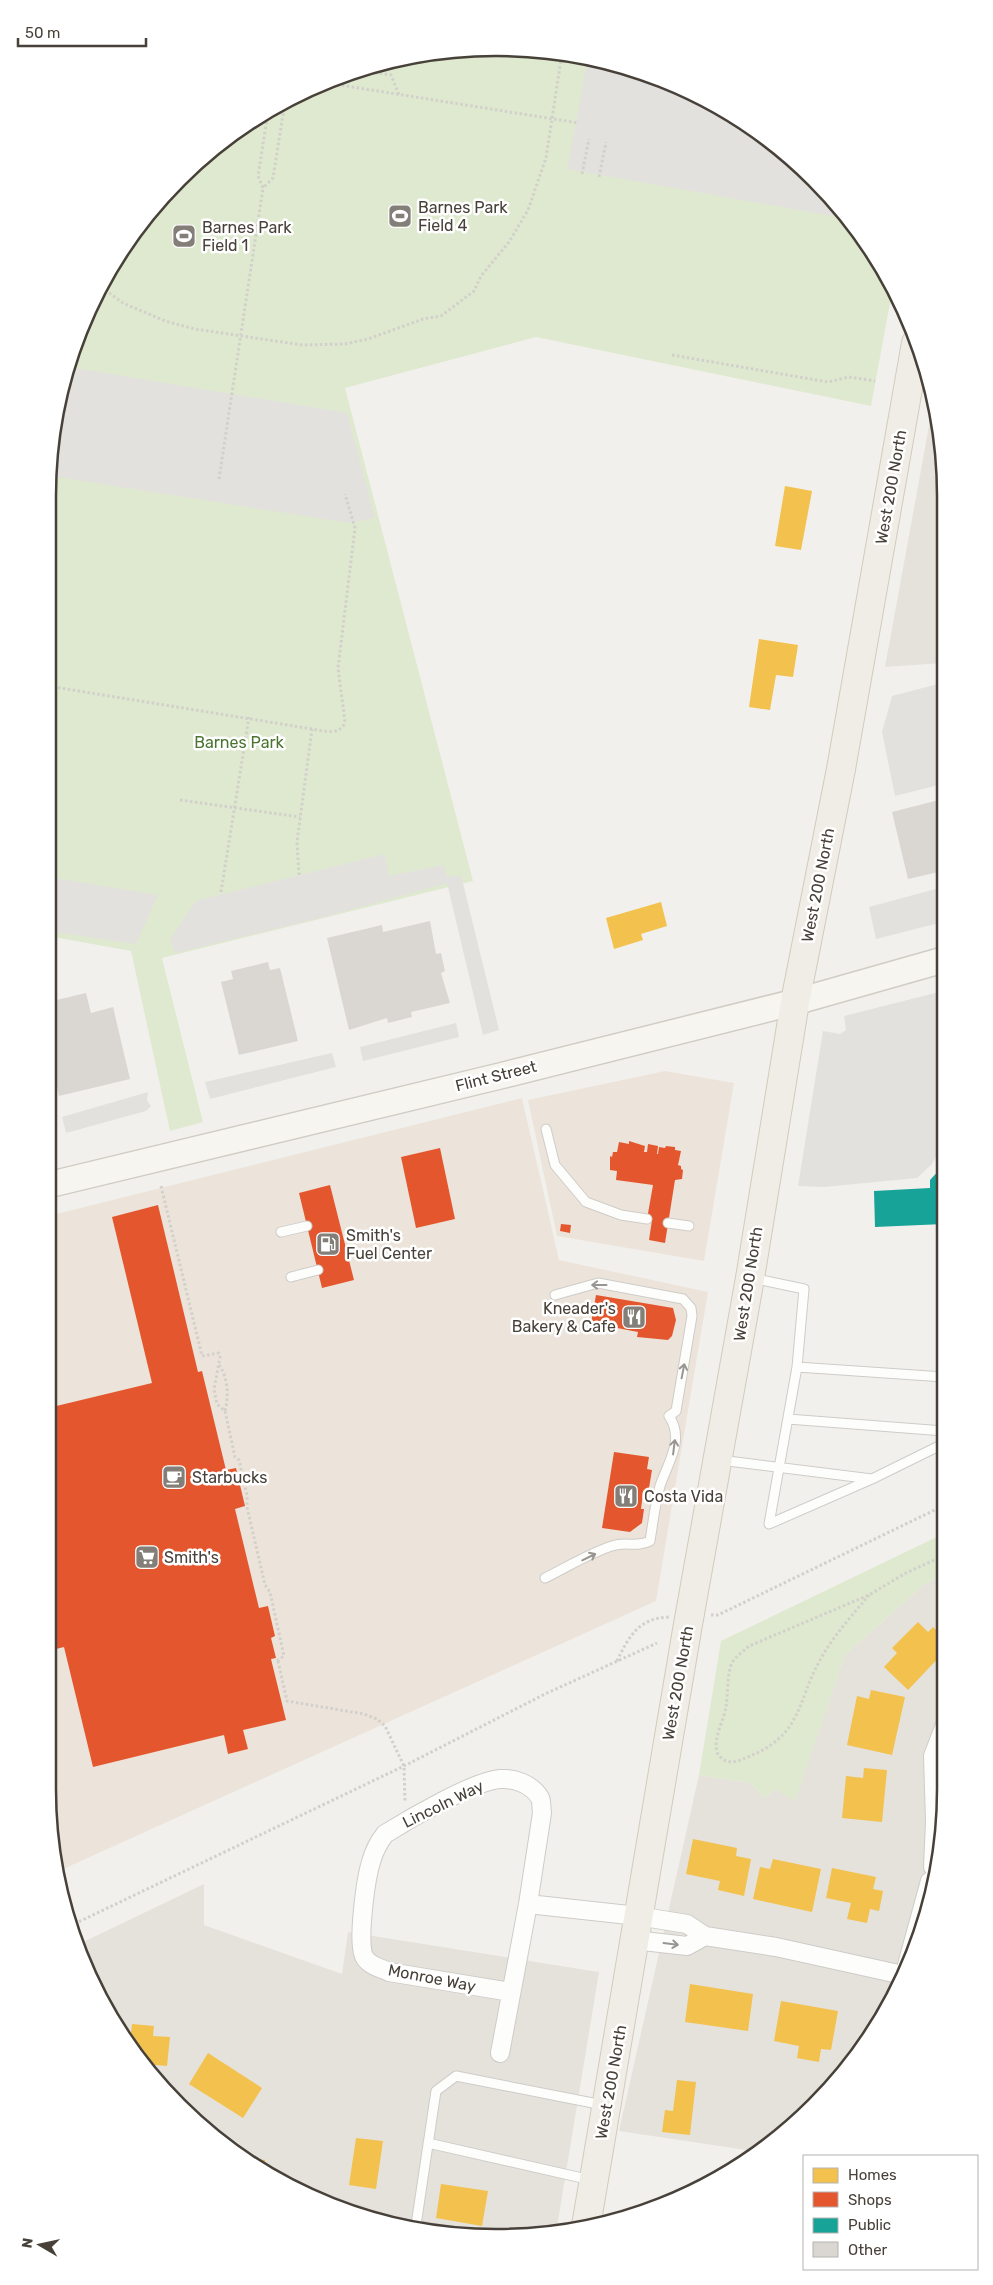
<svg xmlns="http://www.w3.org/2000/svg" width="993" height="2285" font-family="Rubik,sans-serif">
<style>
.residential{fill:#e5e2db}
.commercial{fill:#ece4da}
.green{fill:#dfe9cf}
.parking{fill:#e3e1dd}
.homes{fill:#f2c14e}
.shops{fill:#e4572e}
.public{fill:#17a398}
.building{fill:#dad7d3}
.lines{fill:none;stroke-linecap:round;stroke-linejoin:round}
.lane-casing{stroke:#ceccc8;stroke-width:11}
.street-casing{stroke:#ceccc8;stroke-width:20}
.secondary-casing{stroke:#d0cdc4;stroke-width:28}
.primary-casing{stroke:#d2cbbc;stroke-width:30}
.path{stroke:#d2d0cb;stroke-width:3;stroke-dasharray:2.5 2.5;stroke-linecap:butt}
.lane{stroke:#fdfdfc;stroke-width:9}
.street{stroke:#fdfdfc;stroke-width:18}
.secondary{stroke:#f6f5f0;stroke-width:25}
.primary{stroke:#f0ede6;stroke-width:28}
.oneway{stroke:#999691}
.labels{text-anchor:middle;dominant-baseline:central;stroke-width:5;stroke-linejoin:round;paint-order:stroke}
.poi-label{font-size:16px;fill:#474139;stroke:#fff;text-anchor:start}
.street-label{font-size:16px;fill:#474139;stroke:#fff}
.park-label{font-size:16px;fill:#4b7431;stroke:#fff}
.rim{fill:none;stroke:#474139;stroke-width:2.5}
</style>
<rect width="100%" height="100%" fill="#f2f0ec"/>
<path class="residential" d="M933 404 942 438V663L885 667Z
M945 1574V1789L922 1933 885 2013 834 2084 753 2151 619 2131 699 1775 750 1783 765 1798 774 1789 795 1800 845 1655 925 1584Z
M204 1884V1925L342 1974 348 1932 599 1972 556 2233 409 2229 272 2177 159 2084 108 2013 77 1945Z"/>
<path class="commercial" d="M665 1071 734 1083 704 1261 557 1236 528 1100Z
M522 1098 559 1260 708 1292 656 1601 61 1870 48 1788V1216Z"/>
<path class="green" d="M467 48 555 51 641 71 746 123 853 223 892 292 871 406 536 337 345 388 473 881 162 958 203 1122 170 1131 131 951 48 936V496L71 352 108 272 159 200 223 140 298 94 381 63Z
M945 1533V1574L925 1584 845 1655 795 1801 774 1789 765 1798 750 1783 699 1775 721 1641Z"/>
<path class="parking" d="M587 63 646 74 746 123 849 219 567 169Z
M69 365 70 367 347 413 375 518 349 523 51 476Z
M942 683 943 784 895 796 882 732 892 696Z
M385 854 389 876 444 865 447 877 461 875 499 1030 483 1035 447 883 328 916 175 953 170 939 196 901Z
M48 877 158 895 136 944 48 931Z
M943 887V922L876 939 869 907Z
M943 991 944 1145 931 1165 917 1178 824 1187 798 1186 823 1031 840 1034 846 1030 844 1016Z
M456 1023 459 1037 363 1061 360 1047Z
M332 1053 336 1067 210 1099 205 1082Z
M148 1092 147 1100 151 1106 146 1111 66 1133 62 1117Z"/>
<path class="homes" d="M785 486 812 491 801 550 775 546Z
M759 639 798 645 793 677 776 675 770 710 749 707Z
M661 902 667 926 641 934 643 940 614 949 606 918Z
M918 1622 928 1632 933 1627 945 1638V1651L908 1690 884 1667 897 1653 892 1648Z
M871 1690 905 1697 892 1755 847 1745 857 1696 869 1699Z
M864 1768 887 1770 882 1822 842 1818 846 1776 863 1778Z
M693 1839 737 1848 736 1856 751 1859 744 1896 718 1890 720 1881 686 1874Z
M773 1859 821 1869 812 1912 753 1899 760 1867 770 1869Z
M832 1868 876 1877 873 1889 883 1891 879 1911 870 1909 867 1923 847 1919 851 1903 826 1898Z
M690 1984 753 1994 748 2031 685 2022Z
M781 2001 838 2011 831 2050 821 2049 819 2062 797 2058 799 2046 774 2041Z
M132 2024 154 2026 153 2036 170 2037 167 2066 144 2064 121 2032 131 2033Z
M208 2053 262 2088 243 2118 189 2084Z
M677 2080 696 2082 690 2135 662 2132 665 2110 673 2111Z
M356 2138 383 2141 376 2189 349 2185Z
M248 2158 265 2160 263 2170 254 2162Z
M441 2184 488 2191 482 2226 436 2218Z"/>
<path class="shops" d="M629 1141 645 1146 644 1152H647L648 1144 658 1146 657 1154H658L659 1147 665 1148 666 1146 675 1147V1150L681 1151 678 1165 681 1166V1169L683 1170 682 1179 675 1180 665 1243 649 1240 652 1220 647 1219 653 1185 616 1180 617 1171 610 1170V1156L612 1157 613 1152H617L619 1142 629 1144Z
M440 1148 455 1219 416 1228 401 1157Z
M330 1185 354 1280 322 1288 299 1193Z
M158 1205 198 1372 202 1371 226 1470 236 1468 245 1506 235 1509 259 1608 268 1606 275 1636 271 1638 276 1658 271 1659 286 1720 243 1730 248 1749 228 1754 224 1735 93 1767 64 1647 48 1651V1408L152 1383 112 1217Z
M561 1224 571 1225 570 1233 560 1231Z
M596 1295 673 1308 676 1320 672 1336 668 1340 637 1337 638 1332 591 1323Z
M614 1452 649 1457 647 1469 652 1470 648 1494 643 1493 641 1509H644L642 1523 630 1532 602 1528Z"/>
<path class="public" d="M944 1165V1224L875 1227 874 1191 930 1188V1180Z"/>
<path class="building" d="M943 799V871L908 879 892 812Z
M430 921 436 954 441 953 445 971 441 973 450 1003 411 1012 412 1017 388 1023 387 1018 349 1030 327 938 382 925 383 932Z
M268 962 270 970 280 968 298 1041 239 1055 221 982 233 979 231 971Z
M86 993 91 1013 113 1007 130 1079 59 1096 52 1064 48 1065V1002Z"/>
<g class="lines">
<g class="lane-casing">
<path id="lane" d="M546 1129 555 1165 586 1202 621 1215 647 1219
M668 1223 689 1226
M281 1232 307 1226
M291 1277 318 1270
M752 1278 804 1289 797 1367 944 1377
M797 1367 769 1524 872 1479
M788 1419 944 1431
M720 1460 872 1479 945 1443
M545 1578C565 1568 592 1552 612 1546 627 1541 636 1548 650 1541 653 1523 655 1503 660 1486 668 1462 685 1440 669 1416L676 1411 692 1316 691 1308 683 1299 598 1283 555 1295
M428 2143 591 2180
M440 2230 416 2225 436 2091 456 2076 603 2105"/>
</g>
<g class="street-casing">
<path id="street" d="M933 1867 935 1822 933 1756 945 1725
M528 1904 638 1916 687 1924 705 1936 776 1947 903 1975
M634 1940 687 1946 705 1936
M907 1965 930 1881
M500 2053 528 1904 542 1813C541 1808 542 1802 540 1798 532 1784 514 1778 500 1779 474 1781 409 1819 385 1834 378 1843 374 1851 371 1862 366 1878 356 1947 365 1958 370 1966 381 1968 389 1972L511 1992"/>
</g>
<g class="secondary-casing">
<path id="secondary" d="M48 1185 500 1076 795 1002 943 960"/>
</g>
<g class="primary-casing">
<path id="primary" d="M586 2226 687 1630 750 1278 795 1002 841 769 916 343"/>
</g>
<path class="path" d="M599 69 600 62
M360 70 391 75 399 95
M327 83 579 123
M284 102 298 94
M268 112 258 176 263 188 273 178 285 102
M582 174 589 139
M599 177 606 142
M101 287 123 303 165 321 195 329 302 345 345 344 368 339 423 319 441 316 474 291 481 276 509 242 528 210 546 158 562 53
M672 355 828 382 849 377 875 381
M219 479 263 188
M48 686 312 729C325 731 340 736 345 722L338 668 355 528 345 494
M180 800 300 817
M299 875 297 842 312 729
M221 892 249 717
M161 1186 202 1356 219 1353 220 1357 214 1390 217 1404 225 1411 235 1457 239 1460 247 1495V1507L265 1585 270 1592 284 1656 277 1661
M219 1365C228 1377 229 1397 225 1411
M869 1595C852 1616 832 1637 819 1662 798 1700 802 1731 757 1753 749 1756 741 1761 732 1762 726 1762 719 1758 717 1752 713 1738 724 1720 726 1707 728 1694 727 1678 731 1665 734 1657 743 1652 749 1646L869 1595 906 1573 945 1555
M711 1615H718L945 1505
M278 1661 287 1701 364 1714 377 1719 385 1726 404 1766 405 1803
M617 1661C629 1636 639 1618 669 1617
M70 1926 404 1766 545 1694 657 1643"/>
<use href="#lane" class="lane"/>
<use href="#street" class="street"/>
<use href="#secondary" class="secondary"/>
<use href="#primary" class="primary"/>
</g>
<defs><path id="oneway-shaft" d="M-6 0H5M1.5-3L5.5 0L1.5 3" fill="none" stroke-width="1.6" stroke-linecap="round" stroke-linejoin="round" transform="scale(1.25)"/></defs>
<g class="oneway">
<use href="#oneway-shaft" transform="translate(599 1285) rotate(180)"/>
<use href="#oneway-shaft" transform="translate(683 1371) rotate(-79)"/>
<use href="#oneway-shaft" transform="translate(674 1447) rotate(-83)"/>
<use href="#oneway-shaft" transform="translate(589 1557) rotate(-26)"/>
<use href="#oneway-shaft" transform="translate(671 1944) rotate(7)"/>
</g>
<defs>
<g id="stadium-square" transform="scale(1.25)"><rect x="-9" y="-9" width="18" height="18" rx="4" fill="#837e78" stroke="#fff"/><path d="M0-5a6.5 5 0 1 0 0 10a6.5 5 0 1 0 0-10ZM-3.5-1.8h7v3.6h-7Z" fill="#fff"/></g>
<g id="fuel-square" transform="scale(1.25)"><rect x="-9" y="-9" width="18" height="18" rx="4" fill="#837e78" stroke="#fff"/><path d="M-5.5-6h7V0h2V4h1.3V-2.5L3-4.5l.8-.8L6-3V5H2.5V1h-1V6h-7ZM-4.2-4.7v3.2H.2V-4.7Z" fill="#fff"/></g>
<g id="restaurant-square" transform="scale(1.25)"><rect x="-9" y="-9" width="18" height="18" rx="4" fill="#837e78" stroke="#fff"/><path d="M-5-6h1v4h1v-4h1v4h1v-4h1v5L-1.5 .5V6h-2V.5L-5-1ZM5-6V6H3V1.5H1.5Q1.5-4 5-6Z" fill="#fff"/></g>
<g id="cafe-square" transform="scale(1.25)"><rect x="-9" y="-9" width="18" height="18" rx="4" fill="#837e78" stroke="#fff"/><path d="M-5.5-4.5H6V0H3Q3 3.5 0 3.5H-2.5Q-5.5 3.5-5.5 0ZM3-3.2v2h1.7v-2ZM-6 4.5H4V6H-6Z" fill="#fff"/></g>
<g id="supermarket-square" transform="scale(1.25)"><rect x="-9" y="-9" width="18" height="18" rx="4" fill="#837e78" stroke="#fff"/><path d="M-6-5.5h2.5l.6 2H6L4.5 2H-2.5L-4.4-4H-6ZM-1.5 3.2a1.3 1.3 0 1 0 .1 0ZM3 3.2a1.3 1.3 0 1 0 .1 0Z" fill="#fff"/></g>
</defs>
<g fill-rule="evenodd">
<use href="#stadium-square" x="400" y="216"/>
<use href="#stadium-square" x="184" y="236"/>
<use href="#fuel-square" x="328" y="1244"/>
<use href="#restaurant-square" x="634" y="1317"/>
<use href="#cafe-square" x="174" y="1477"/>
<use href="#restaurant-square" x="626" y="1496"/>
<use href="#supermarket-square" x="147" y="1557"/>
</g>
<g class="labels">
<g class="poi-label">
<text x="418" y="207">Barnes Park<tspan x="418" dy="18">Field 4</tspan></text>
<text x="202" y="227">Barnes Park<tspan x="202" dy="18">Field 1</tspan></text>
<text x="346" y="1235">Smith's<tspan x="346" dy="18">Fuel Center</tspan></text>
<text x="616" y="1308" text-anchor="end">Kneader's<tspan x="616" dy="18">Bakery &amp; Cafe</tspan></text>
<text x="192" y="1477">Starbucks</text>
<text x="644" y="1496">Costa Vida</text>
<text x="164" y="1557">Smith's</text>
</g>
<g class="street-label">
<text transform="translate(891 487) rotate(-80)">West 200 North</text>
<text transform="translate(818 885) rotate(-79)">West 200 North</text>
<text transform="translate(496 1076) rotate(-14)">Flint Street</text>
<text transform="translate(748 1284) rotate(-81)">West 200 North</text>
<text transform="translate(678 1683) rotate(-80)">West 200 North</text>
<text transform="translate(443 1804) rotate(-26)">Lincoln Way</text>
<text transform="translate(432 1978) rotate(11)">Monroe Way</text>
<text transform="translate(611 2082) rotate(-80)">West 200 North</text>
</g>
<g class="park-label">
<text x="239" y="742">Barnes Park</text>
</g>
</g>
<path d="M0 0H993V2285H0ZM496 56H497A440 440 0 0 1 937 496V1789A440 440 0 0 1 497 2229H496A440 440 0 0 1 56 1789V496A440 440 0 0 1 496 56Z" fill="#fff" fill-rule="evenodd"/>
<path class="rim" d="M496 56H497A440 440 0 0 1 937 496V1789A440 440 0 0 1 497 2229H496A440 440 0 0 1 56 1789V496A440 440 0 0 1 496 56Z"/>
<rect x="803" y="2155" width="175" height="115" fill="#ffffff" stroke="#b5b3b0"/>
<rect x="813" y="2168" width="25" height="15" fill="#f2c14e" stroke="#b5b3b0"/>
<text x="848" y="2180" font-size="15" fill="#474139">Homes</text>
<rect x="813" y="2192" width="25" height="15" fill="#e4572e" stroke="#b5b3b0"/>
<text x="848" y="2205" font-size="15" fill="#474139">Shops</text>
<rect x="813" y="2218" width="25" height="15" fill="#17a398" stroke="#b5b3b0"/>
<text x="848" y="2230" font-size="15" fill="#474139">Public</text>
<rect x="813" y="2242" width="25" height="15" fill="#dad7d3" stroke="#b5b3b0"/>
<text x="848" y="2255" font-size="15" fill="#474139">Other</text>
<g transform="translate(40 2245) rotate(279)" stroke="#ffffff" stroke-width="4" paint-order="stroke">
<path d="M0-4L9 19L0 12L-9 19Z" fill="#474139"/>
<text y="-8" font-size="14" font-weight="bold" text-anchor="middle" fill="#474139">N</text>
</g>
<path d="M18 38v8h128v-8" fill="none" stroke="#474139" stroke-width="2.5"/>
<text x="25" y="38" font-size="15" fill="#474139" stroke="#ffffff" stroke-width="4" paint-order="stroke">50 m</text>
</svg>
